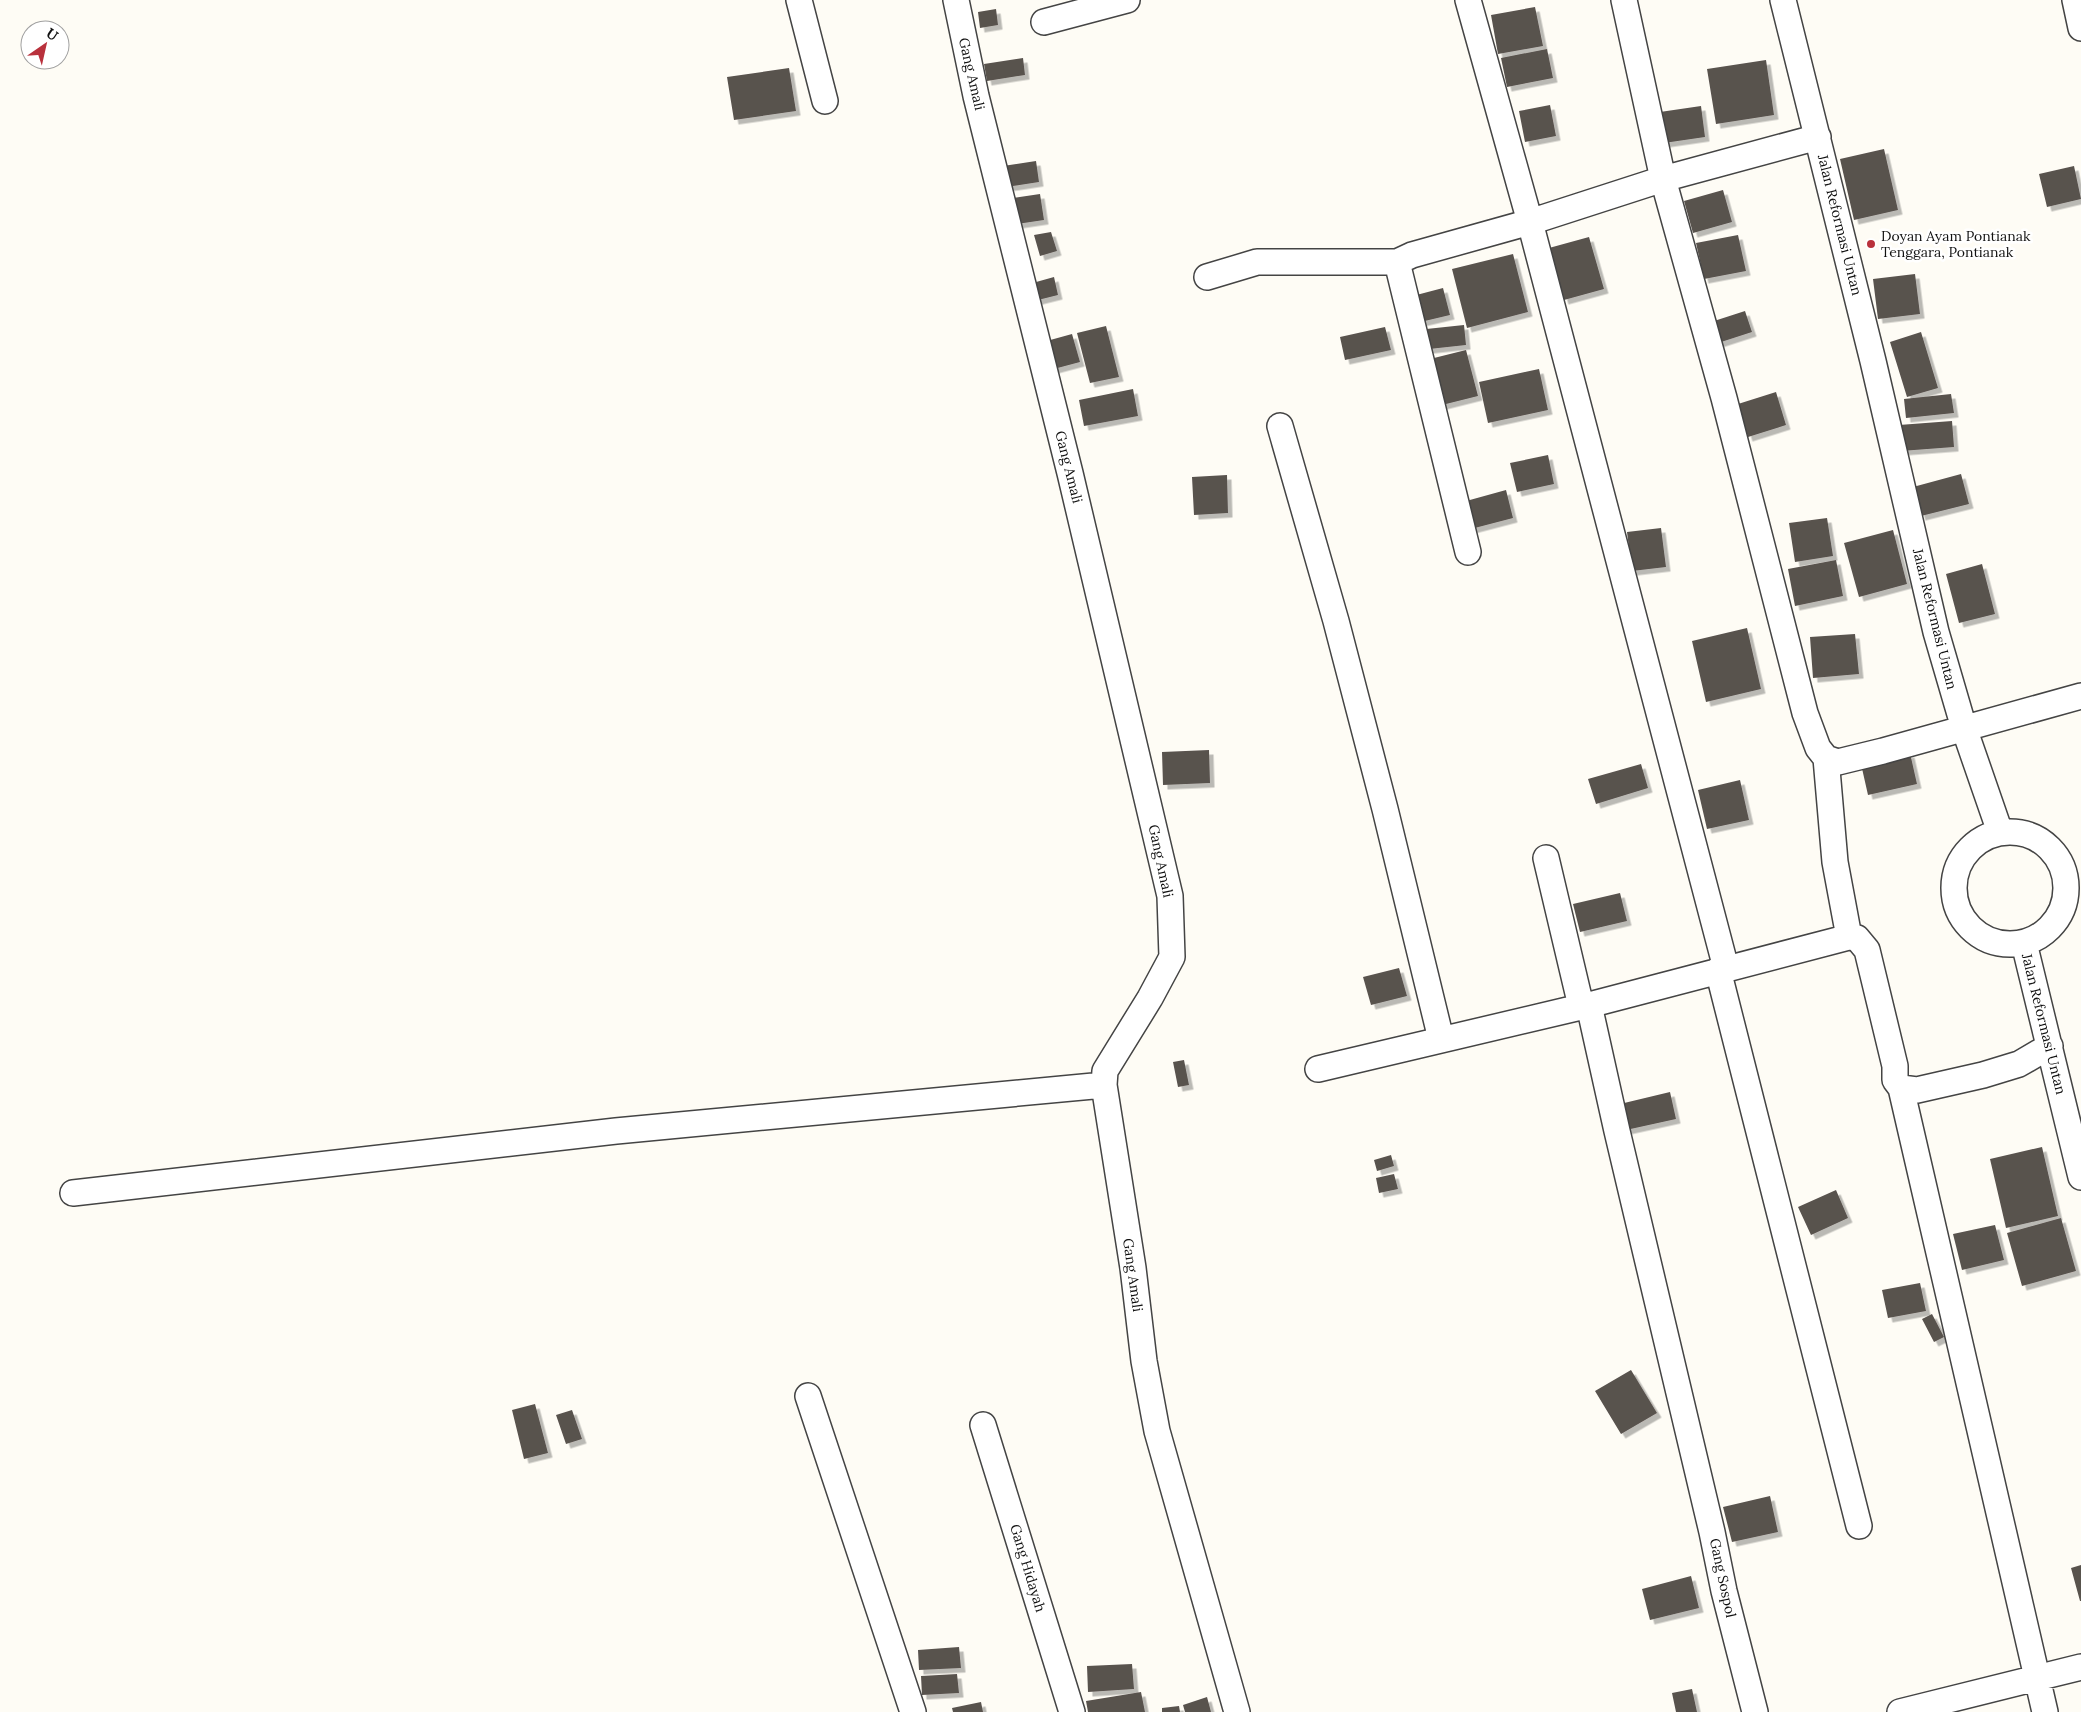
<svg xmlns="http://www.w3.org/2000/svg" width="2081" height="1712" font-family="Lora,serif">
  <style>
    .building { fill: #59524e; filter: url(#shadow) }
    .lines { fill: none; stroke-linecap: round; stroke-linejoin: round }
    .minor-casing { stroke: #444; stroke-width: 28 }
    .minor { stroke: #fff; stroke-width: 25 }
    .poi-dot { fill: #b9313c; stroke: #fff; stroke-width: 2 }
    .labels { text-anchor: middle; stroke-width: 5; stroke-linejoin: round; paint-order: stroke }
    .street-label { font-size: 14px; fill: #111; stroke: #fff }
    .poi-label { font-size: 14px; fill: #111; stroke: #fff; text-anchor: start }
  </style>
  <defs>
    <filter id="shadow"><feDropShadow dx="4.5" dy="4.5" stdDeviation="0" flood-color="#0004"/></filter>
  </defs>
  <rect width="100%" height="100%" fill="#fefcf5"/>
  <path class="building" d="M1535,7L1543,46L1498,54L1491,15Z
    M996,9L998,25L980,28L978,12Z
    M1547,49L1553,78L1507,87L1501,58Z
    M1023,58L1025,75L987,81L984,64Z
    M1766,60L1774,115L1716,124L1707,69Z
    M789,68L796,111L734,120L727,77Z
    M1550,105L1556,136L1525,142L1519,111Z
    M1701,106L1705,137L1664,143L1660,112Z
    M1884,149L1898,210L1854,220L1840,159Z
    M1036,161L1039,182L1006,187L1003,166Z
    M2074,166L2081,199L2047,207L2039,174Z
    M1723,190L1732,222L1693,233L1684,201Z
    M1040,194L1044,220L1017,224L1013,198Z
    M1051,232L1057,251L1040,256L1034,235Z
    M1738,235L1746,271L1704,279L1696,243Z
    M1589,237L1604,289L1564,300L1549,248Z
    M1513,254L1528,312L1467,328L1452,269Z
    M1915,274L1920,314L1878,319L1873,279Z
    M1054,277L1058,295L1034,301L1029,284Z
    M1443,288L1450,315L1412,324L1405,298Z
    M1745,311L1752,332L1718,343L1711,322Z
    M1464,325L1466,345L1420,350L1417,330Z
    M1106,326L1119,377L1090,383L1077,333Z
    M1385,327L1391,350L1345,360L1340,337Z
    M1921,332L1938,388L1907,397L1890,342Z
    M1072,334L1080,362L1050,370L1043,342Z
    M1466,350L1478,396L1434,407L1422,361Z
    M1539,369L1548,410L1488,423L1479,382Z
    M1133,389L1138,416L1084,426L1079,400Z
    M1776,392L1786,425L1748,437L1738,404Z
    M1951,394L1954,413L1906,418L1904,399Z
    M1952,421L1954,447L1901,451L1899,425Z
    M1548,455L1554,484L1517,492L1510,463Z
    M1961,474L1969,504L1921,516L1913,487Z
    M1227,475L1228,513L1194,515L1192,477Z
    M1506,490L1513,518L1467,530L1459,503Z
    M1827,518L1833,556L1795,562L1789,523Z
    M1661,528L1666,567L1632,571L1627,532Z
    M1893,530L1907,584L1859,597L1844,543Z
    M1836,560L1843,596L1795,606L1788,569Z
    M1982,564L1995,614L1959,623L1946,574Z
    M1747,628L1761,689L1706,702L1692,641Z
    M1855,634L1859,674L1813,678L1810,637Z
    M1209,750L1210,783L1163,785L1162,752Z
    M1910,753L1917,784L1868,795L1861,764Z
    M1641,764L1648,788L1596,804L1588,779Z
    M1740,780L1749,820L1707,829L1698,790Z
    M1620,893L1627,921L1580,932L1573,904Z
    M1399,968L1407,996L1371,1005L1363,977Z
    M1184,1060L1189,1085L1178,1087L1173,1062Z
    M1670,1092L1676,1119L1626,1130L1620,1104Z
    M2042,1147L2058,1216L2006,1228L1990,1159Z
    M1391,1155L1394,1166L1377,1171L1374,1160Z
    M1394,1174L1398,1189L1379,1193L1376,1178Z
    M1836,1190L1848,1218L1811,1235L1798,1207Z
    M2061,1218L2076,1271L2022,1286L2007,1233Z
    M1995,1225L2004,1260L1962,1270L1953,1234Z
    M1920,1283L1926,1311L1888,1318L1882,1290Z
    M1932,1314L1944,1337L1934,1342L1922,1319Z
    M1631,1370L1657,1413L1621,1434L1595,1391Z
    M535,1404L548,1453L524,1459L512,1410Z
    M572,1410L582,1439L566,1444L556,1415Z
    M1770,1496L1778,1532L1732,1542L1723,1507Z
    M2081,1565V1601H2080L2071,1568Z
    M1691,1576L1699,1608L1650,1620L1642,1589Z
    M959,1647L961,1668L919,1670L918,1650Z
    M1132,1664L1134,1689L1088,1692L1087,1666Z
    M957,1674L959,1693L922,1695L921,1676Z
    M1692,1689L1697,1712H1676L1672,1693Z
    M1141,1692L1145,1712H1088L1086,1701Z
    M1207,1697L1211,1712H1185L1183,1705Z
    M981,1702L983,1712H953L952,1708Z
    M1179,1706L1180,1712H1162V1708Z"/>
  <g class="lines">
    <g class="minor-casing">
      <path id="minor" d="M799,0L825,101
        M956,0L976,96L1070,473L1170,896L1172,957L1150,998L1105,1071L1104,1085L1133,1268L1144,1361L1157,1431L1237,1712
        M1468,0L1530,222L1726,968
        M1624,0L1663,179L1724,398L1805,713L1818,748L1826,758L1838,762L1883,751L2081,696
        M1783,0L1873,361L1936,632L1964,728L2000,832
        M2075,0L2081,28
        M1044,22L1127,0
        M1207,277L1257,262H1397
        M1280,426L1336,621L1385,809L1441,1039
        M1468,552L1397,262L1412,255L1530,222L1663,179L1818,137
        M1826,758L1835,862L1849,937
        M1954 888a56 56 0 1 1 112 0a56 56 0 1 1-112 0Z
        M1546,858L1581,1006
        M2024,943L2081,1177
        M1718,970L1859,1526
        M1589,1005L1617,1131L1712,1532L1724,1591L1755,1712
        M1318,1069L1589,1005L1849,937L1857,938L1867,950L1895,1066V1080L1901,1088L1917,1090L1983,1075L2019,1064L2050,1046
        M1901,1088L2045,1712
        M73,1193L616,1131L1104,1085
        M808,1396L913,1712
        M983,1425L1072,1712
        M1900,1712L2081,1667"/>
    </g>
    <use href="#minor" class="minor"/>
  </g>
  <circle class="poi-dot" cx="1871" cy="244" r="5"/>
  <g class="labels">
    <g class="street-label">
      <text transform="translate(972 74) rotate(77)" y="5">Gang Amali</text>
      <text transform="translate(1840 225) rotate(76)" y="5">Jalan Reformasi Untan</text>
      <text transform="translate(1069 467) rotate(76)" y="5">Gang Amali</text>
      <text transform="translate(1935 619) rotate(76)" y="5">Jalan Reformasi Untan</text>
      <text transform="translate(1161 861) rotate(78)" y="5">Gang Amali</text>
      <text transform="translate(2044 1024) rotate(76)" y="5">Jalan Reformasi Untan</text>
      <text transform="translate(1133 1275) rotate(82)" y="5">Gang Amali</text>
      <text transform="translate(1028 1568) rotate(73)" y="5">Gang Hidayah</text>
      <text transform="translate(1723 1578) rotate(78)" y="5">Gang Sospol</text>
    </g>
    <g class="poi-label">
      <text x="1881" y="241">Doyan Ayam Pontianak<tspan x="1881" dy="16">Tenggara, Pontianak</tspan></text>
    </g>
  </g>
  <g transform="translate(45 45) rotate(34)"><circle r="24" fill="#ffffff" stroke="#a0a0a0"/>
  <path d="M0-4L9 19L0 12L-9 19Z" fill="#b9313c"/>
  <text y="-8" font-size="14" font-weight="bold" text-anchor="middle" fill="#111111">U</text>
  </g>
</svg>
